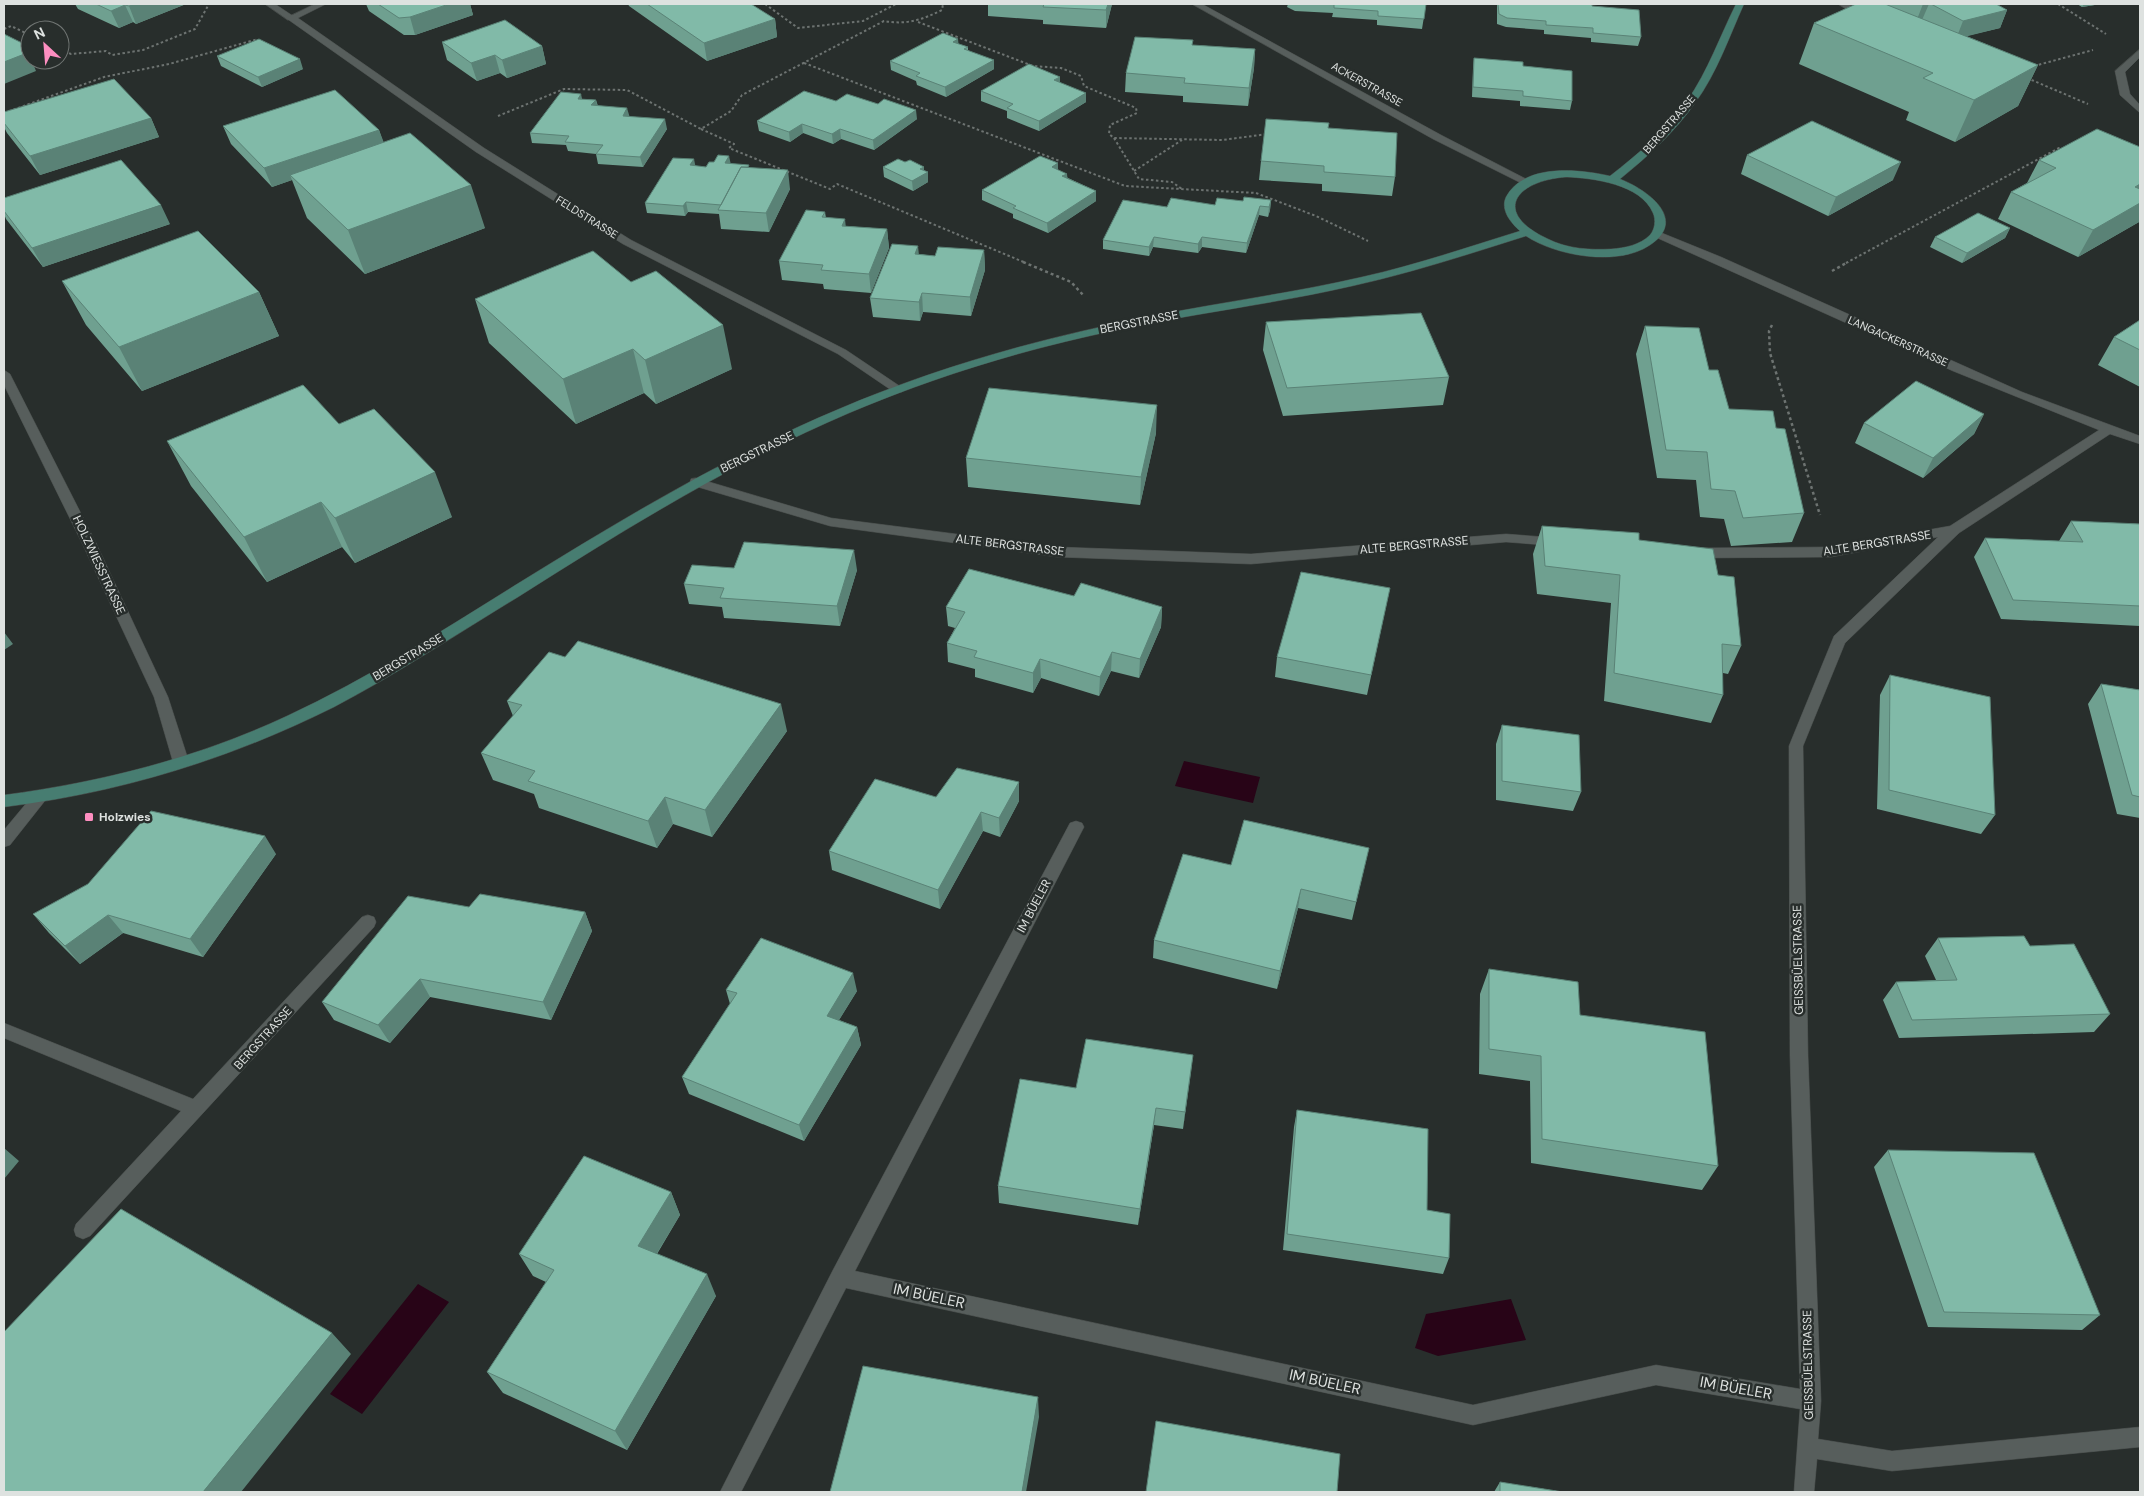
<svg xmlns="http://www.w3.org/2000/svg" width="2144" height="1496" font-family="'DM Sans',sans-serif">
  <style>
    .water { fill: #280417 }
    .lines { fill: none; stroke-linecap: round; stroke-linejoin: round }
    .lane-casing { stroke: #464b49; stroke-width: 1 }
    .street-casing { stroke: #464b49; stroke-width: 1 }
    .secondary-casing { stroke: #464b49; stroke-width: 1 }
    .path-far1 { stroke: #6d7371; stroke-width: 2; stroke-dasharray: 2.5 2.5; stroke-linecap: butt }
    .path { stroke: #6d7371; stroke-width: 2.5; stroke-dasharray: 3 3; stroke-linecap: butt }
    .lane { fill: #575e5c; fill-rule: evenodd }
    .street { fill: #575e5c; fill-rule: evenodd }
    .secondary { fill: #477d71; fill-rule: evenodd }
    .wall { fill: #6fa090 }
    .shaded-wall { fill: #5a8276 }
    .building { fill: #81baa8; stroke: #5a8276 }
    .poi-dot { fill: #fd8ec0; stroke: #282e2c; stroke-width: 2 }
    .labels { text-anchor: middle; stroke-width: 5; stroke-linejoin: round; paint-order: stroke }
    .far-street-label { font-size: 11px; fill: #dee2e0; stroke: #282e2c }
    .street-label { font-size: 12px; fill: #dee2e0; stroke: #282e2c }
    .poi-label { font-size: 12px; font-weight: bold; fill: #dee2e0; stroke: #282e2c; text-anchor: start }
    .near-street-label { font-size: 15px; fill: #dee2e0; stroke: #282e2c }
  </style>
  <rect width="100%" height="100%" fill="#282e2c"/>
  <path class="water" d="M1184,761L1260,777L1253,803L1175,786Z
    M418,1284L449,1302L362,1414L330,1394Z
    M1511,1299L1526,1340L1438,1356L1415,1348L1426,1314Z"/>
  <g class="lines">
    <g class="lane-casing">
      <path id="lane" d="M265,4H275L296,18L288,20Z
        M1838,4H1848L1871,17L1863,19Z"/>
    </g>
    <g class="street-casing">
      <path id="street" d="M315,4H326L298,18L484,148L631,240L846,350L904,389L902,392H894L838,354L623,244L476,152L286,18Z
        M1192,4H1202L1441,135L1532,182L1527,185L1523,184L1433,139Z
        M2140,49V57L2125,72L2130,94L2140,105V113L2120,95L2115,71Z
        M1657,231L1721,257L2022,392L2140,436V444L2110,434L1959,533L1845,643L1803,746L1808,1056L1821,1401L1818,1439L1892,1451L2140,1427V1447L1892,1471L1817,1459L1814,1492H1794L1800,1409L1656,1385L1473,1425L846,1288L741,1492H720L833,1270L1070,823L1076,821L1082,823L1084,827L855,1271L1473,1405L1656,1365L1800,1389L1790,1056L1789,746L1834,636L1938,537L1831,557L1695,558L1688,553L1695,548L1831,547L1950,526L2099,430L1953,371L1653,236L1652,234Z
        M4,370L10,374L96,543L168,697L189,762L186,766H176L173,762L154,697L82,543L4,385Z
        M696,478L831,518L1058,547L1251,554L1506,534L1558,538L1565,542L1558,546L1506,542L1251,564L1058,557L830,526L691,485L690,482L691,479Z
        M39,792L44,794L47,798L44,802L10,845L4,847V830L34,794Z
        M368,915L374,917L376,922L374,927L90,1236L83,1239L76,1236L74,1230L76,1224L181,1111L4,1038V1023L193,1099L362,917Z"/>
    </g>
    <g class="secondary-casing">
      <path id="secondary" d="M1736,4H1744C1729,37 1717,73 1695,103C1675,132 1647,157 1620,179C1646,189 1689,219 1650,245C1618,267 1556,256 1526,236C1469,254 1411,273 1352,286C1274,304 1195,313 1117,330C1025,349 936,376 849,413C732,463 625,529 518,597C457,634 397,674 334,707C230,759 119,793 4,807V795C102,782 197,758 287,716C369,678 445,629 522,581C624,518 727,456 839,409C940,366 1045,337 1153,316C1222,302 1293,293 1362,277C1416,265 1468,247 1520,231C1511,223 1500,210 1506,197C1524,163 1579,169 1610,176C1638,154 1667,130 1687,101C1708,71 1720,36 1736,4ZM1566,177C1593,178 1641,184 1653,213C1656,220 1655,229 1650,235C1640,245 1625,248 1611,249C1590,250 1568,249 1548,239C1492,213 1514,181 1566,177Z"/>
    </g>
    <path class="path-far1" d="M765,4L798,28L863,21L896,4
      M2058,4L2106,34
      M918,22L1033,66L1061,68L1081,76L1084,86L1136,108L1137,113L1110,125L1109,134L1114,138L1222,140L1268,134
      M4,29L11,26L30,35
      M60,49L71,54L106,51L112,55L143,50L195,29L209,4
      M804,63L1125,186L1256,193L1316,216L1368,241
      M2034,66L2093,50
      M2027,78L2088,104
      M4,113L104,77L169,64L258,39
      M498,116L564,89L627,90L701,129L731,111L742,95L884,21C906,25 922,20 942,10L943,4
      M701,129L734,144L729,148L830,189L837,184L1026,263
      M1114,138L1139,179L1172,182L1182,189
      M1134,171L1182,140
      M1846,263L2059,148H2065"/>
    <path class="path" d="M1023,262L1071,282L1084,296
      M1832,271L1848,262
      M1772,325L1769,331L1770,353L1820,515"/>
    <use href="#lane" class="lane"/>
    <use href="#street" class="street"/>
    <use href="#secondary" class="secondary"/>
  </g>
  <path class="wall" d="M75,4H186L136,24L133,22L119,28L78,9Z
    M366,4H470L473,15L415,35H404L369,11Z
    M628,4H751L775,19L777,37L707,61L629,6Z
    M988,4H1112L1106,28L1043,24V20L988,16Z
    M1288,4H1426L1422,29L1377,25V20L1332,17L1333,13L1295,11L1287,7Z
    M1497,4H1592V6L1641,37L1638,46L1591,42V38L1544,34V30L1506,27L1497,24Z
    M1856,4H1996L2007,10L2000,28L1966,36L2038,65L2018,106L1955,142L1906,120L1909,112L1799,64L1814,23Z
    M2077,4H2101L2082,7Z
    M442,42L542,46L546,64L507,78L500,73L477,81L447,60Z
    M959,44L968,47V50L994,69L946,97L917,85L916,81L891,70L890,61Z
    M1193,45L1255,49L1254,68L1248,106L1183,102V96L1125,92L1126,73Z
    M217,56L303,69L262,87L221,66Z
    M1474,58L1523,66L1572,101L1570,110L1520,106V101L1472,97L1473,68Z
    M1060,77V83L1086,102L1039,131L1007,118V111L981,101V91Z
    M582,99L596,100L598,106L667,129L643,167L598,164L596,154L568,151L566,145L532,143L530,133Z
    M836,101L917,119L874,150L841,139L833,144L803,133L790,142L759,131L757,121Z
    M4,112L151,118L159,137L40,175L7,133L4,127Z
    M223,126L379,130L383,142L485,228L365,274L307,218L292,180L272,187L231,144Z
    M1328,128L1395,177L1392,196L1322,191V184L1259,180L1261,161Z
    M2140,147L2139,222L2078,257L1998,219L2011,192L2027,183L2039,160Z
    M1747,155L1893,180L1828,216L1741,174Z
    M905,162L924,167V171L928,172V182L913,191L884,177L883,167Z
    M731,164L749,168L790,189L769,232L721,229L719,214L688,212L685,216L647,213L645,203L695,166L706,167Z
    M1058,170L1068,178L1096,191V201L1048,233L1013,218V214L982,200V190Z
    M4,198L170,224L43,267L6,219L4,214Z
    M1271,200L1270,210L1268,217L1259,215L1246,253L1202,247L1198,253L1153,247L1149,256L1103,249V240L1167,207L1215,205L1243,201Z
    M825,212L826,218L845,226L887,229L889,248L871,293L824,289L823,284L782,280L779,261Z
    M2010,228L2005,238L1962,263L1930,247L1935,237Z
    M984,250L985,270L971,316L923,312L920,321L873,317L870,298L919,254L935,256Z
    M62,281L259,292L279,336L142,391L86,325Z
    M475,299L732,369L656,404L644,393L576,424L489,343Z
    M2140,320V387L2098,365L2114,337Z
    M1266,322L1449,377L1443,405L1283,416L1263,350Z
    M1645,326L1729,409L1776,428L1804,513L1792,542L1731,546L1724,519L1700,517L1696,480L1657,478L1636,354Z
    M1984,414L1974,434L1923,478L1855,443L1864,423Z
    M339,424L452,517L355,563L342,547L267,582L191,486L167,441Z
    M1156,433L1140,505L968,487L966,458Z
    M2071,521L2140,524V626L2001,619L1974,557L1985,538L2059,541Z
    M1542,526L1639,540L1718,575L1741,646L1728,674L1723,673V695L1711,723L1604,701L1611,603L1537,594L1533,554Z
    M734,568L857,570L840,626L724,618L722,607L689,604L684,584Z
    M1390,588L1367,695L1275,677L1277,657Z
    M1074,596L1162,607L1161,627L1139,678L1111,671L1099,696L1041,678L1033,693L975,677V669L948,662L947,643L955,628L948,626L946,607Z
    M1890,675L1995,815L1981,834L1877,809L1880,695Z
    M2101,684L2140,690V818L2117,814L2088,704Z
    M507,701L787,731L712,837L673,824L657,848L539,808L534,794L493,780L481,753L513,716Z
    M1502,725L1581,792L1573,811L1496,800V744Z
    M1019,782V801L1000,837L983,831L940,909L832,870L829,851L936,797Z
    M1369,848L1352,920L1298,908L1277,989L1153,958L1154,940L1231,865Z
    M276,854L203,957L123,933L80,964L49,933L33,914Z
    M469,907L585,912L592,931L551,1020L430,997L390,1043L334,1020L322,1002Z
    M1938,938L2030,946L2110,1014L2094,1032L1899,1038L1883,1000L1896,982L1936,980L1925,956Z
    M1489,969L1580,1015L1718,1166L1702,1190L1531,1163L1530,1081L1479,1074L1480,994Z
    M726,990L857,991L839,1020L857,1027L861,1045L804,1141L689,1094L682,1077L730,1004Z
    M1193,1055L1183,1129L1154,1125L1138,1225L999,1203L998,1186L1076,1088Z
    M1297,1110L1427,1210L1449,1258L1443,1274L1283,1250L1294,1127Z
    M1888,1150L2100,1315L2082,1330L1928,1327L1874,1167Z
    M671,1192L680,1215L657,1254L716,1296L627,1450L503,1393L487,1372L546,1282L533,1276L519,1254Z
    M1500,1482L1563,1492H1494Z"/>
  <path class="shaded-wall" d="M134,4H186L136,24L129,6Z
    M449,4H470L473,15L415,35L410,17Z
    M1108,4H1112L1106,28V10Z
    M1923,4H1929L1922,20L1916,22Z
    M2084,4H2101L2082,7Z
    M125,5L133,22L119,28L111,11Z
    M2007,10L2000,28L1956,39L1963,21Z
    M775,19L777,37L707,61L704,43Z
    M958,39L959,48L953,42Z
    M28,46L30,51V60H34L37,64L34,66L36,71L4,84V62L21,49Z
    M542,46L546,64L507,78L502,60Z
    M1255,49L1254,68L1248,106L1249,88Z
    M495,55L500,73L477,81L471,63Z
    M300,59L303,69L262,87L258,77Z
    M994,60V69L946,97L945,87Z
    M2038,65L2018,106L1955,142L1974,100Z
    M1060,77V86L1054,80Z
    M1086,93V102L1039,131V121Z
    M581,94L583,103L578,99Z
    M596,100L598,109L591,105Z
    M627,108L630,118L623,116Z
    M916,110L917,119L874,150L873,140Z
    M151,118L159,137L40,175L30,156Z
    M665,119L667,129L643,167L640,157Z
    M802,124L803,133L790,142L789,132Z
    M840,129L841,139L833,144L832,134Z
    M379,130L386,148L290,175L292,180L272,187L264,168Z
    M729,156L731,165L725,163Z
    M694,159L696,169L690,165Z
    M1901,162L1893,180L1828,216L1836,197Z
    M1058,163V173L1052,167Z
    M924,167V174L928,172V182L913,191L912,181L920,169Z
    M788,170L790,189L769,232L766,213Z
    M1067,174L1068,183L1062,176Z
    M2140,184V202L2135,187Z
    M471,185L485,228L365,274L348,230Z
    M1096,191V201L1048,233L1047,223Z
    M1271,200L1270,210L1268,217L1269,207Z
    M686,202L688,212L685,216L683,206Z
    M2140,203V221L2139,222L2078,257L2093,230Z
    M161,205L170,224L43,267L32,248Z
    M1260,206L1259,215L1246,253L1247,243Z
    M845,219L847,238L842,226Z
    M2010,228L2005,238L1962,263L1967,253Z
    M887,229L889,248L871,293L869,274Z
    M1154,237L1153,247L1149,256V247Z
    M1202,237V247L1198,253V244Z
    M918,246L920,265L915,254Z
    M984,250L985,270L971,316L970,297Z
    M259,292L279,336L142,391L119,347Z
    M922,293L923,312L920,321L919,302Z
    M723,325L732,369L656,404L645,360Z
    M633,349L644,393L576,424L563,379Z
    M1157,405L1156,433L1140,505L1141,477Z
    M1984,414L1974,434L1923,478L1933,458Z
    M435,472L452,517L355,563L335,518Z
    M321,502L342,547L267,582L244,537Z
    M854,550L857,570L840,626L837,606Z
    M1162,607L1161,627L1139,678L1140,659Z
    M4,632L13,644L4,650Z
    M1112,652L1111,671L1099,696L1100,677Z
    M1040,659L1041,678L1033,693V673Z
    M781,704L787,731L712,837L705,810Z
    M1019,782V801L1000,837L999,818Z
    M665,797L673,824L657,848L648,821Z
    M981,812L983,831L940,909L938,890Z
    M265,836L276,854L203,957L190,939Z
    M1301,889L1298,908L1277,989L1280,971Z
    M585,912L592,931L551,1020L543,1002Z
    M108,915L123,933L80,964L65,946Z
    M853,973L857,991L831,1033L827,1016Z
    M420,979L430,997L390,1043L378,1025Z
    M857,1027L861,1045L804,1141L799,1125Z
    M1193,1055L1191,1072L1183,1129L1185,1112Z
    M1156,1108L1154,1125L1138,1225L1140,1209Z
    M4,1148L19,1161L4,1179Z
    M671,1192L680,1215L648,1268L638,1246Z
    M707,1274L716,1296L627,1450L615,1431Z
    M332,1333L351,1354L241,1492H203Z
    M1038,1397L1039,1417L1026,1492H1022Z"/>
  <path class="building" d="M96,4H134L129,6L125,5L111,11Z
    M378,4H449L410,17L399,18Z
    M647,4H751L775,19L704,43Z
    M1044,4H1108L1106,10L1043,7Z
    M1331,4H1426L1424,19L1378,16V11L1334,8V4Z
    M1498,4H1592V6L1639,10L1641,37L1593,33V28L1546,25V21L1507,18L1499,14Z
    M1856,4H1885L2038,65L1974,100L1923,78L1933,73L1814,23Z
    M1931,4H1996L2007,10L1963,21Z
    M505,20L542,46L502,60L495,55L471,63L442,42Z
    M943,33L958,39L953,42L968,47L964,49L994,60L945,87L916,76L920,73L890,61Z
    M4,34L28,46L21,49L27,53L4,62Z
    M1135,37L1193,40L1192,45L1255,49L1249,88L1184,83L1185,78L1126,73Z
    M259,39L300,59L258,77L217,56Z
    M1474,58L1523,62V66L1572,71V101L1523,96V91L1473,87Z
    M1029,64L1060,77L1054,80L1086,93L1039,121L1007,108L1013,104L981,91Z
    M114,79L151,118L30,156L4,123V112Z
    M335,90L379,130L264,168L223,126Z
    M804,91L836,101L847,94L878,104L884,99L916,110L873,140L840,129L832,134L802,124L789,132L757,121Z
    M561,92L581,94L578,99L596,100L591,105L627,108L623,116L665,119L640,157L596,154L603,145L565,142L569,136L530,133Z
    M1266,119L1329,123L1328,128L1397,133L1395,177L1324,172V166L1261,161Z
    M1812,121L1901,162L1836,197L1747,155Z
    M2097,129L2140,147V184L2135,187L2140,189V203L2093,230L2011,192L2056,168L2039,160Z
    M410,133L471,185L348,230L290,175Z
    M718,155L729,156L725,163L749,165L748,167H741L721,205L686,202L683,206L645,203L673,158L694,159L690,165L706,167L709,162H714Z
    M1040,156L1058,163L1052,167L1067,174L1062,176L1096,191L1047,223L1013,208L1016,206L982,190Z
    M898,159L905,162L910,160L924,167L920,169L928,172L912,181L883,167Z
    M121,160L161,205L32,248L4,211V198Z
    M741,167L788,170L766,213L718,210Z
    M1244,197L1271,200L1269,207L1260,206L1247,243L1202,237L1198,244L1154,237L1149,247L1103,240L1123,200L1167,207L1171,198L1215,205L1217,198L1243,201Z
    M806,210L825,212L822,217L845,219L842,226L887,229L869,274L821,270L823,265L779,261Z
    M1978,213L2010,228L1967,253L1935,237Z
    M198,231L259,292L119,347L62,281Z
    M892,244L918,246L915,254L935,256L938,247L984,250L970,297L922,293L919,302L870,298Z
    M593,251L631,282L656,271L723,325L645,360L633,349L563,379L475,299Z
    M1421,313L1449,377L1287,388L1266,322Z
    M2140,320V350L2114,337Z
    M1645,326L1699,328L1709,370H1718L1729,409L1773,411L1776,428L1785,429L1804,513L1743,518L1735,491L1711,489L1707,452L1666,450Z
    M1916,381L1984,414L1933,458L1864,423Z
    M303,385L339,424L374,409L435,472L335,518L321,502L244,537L167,441Z
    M989,388L1157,405L1141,477L966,458Z
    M2071,521L2140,524V606L2013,600L1985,538L2083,542Z
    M1542,526L1639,533V540L1713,549L1718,575L1734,577L1741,646L1722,644L1723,695L1614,673L1620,575L1545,566Z
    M744,542L854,550L837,606L720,598L724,588L684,584L692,565L734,568Z
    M969,569L1074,596L1081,583L1162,607L1140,659L1112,652L1100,677L1040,659L1033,673L974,657L977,651L947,643L965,612L946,607Z
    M1301,572L1390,588L1371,675L1277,657Z
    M578,641L781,704L705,810L665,797L648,821L528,781L535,771L481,753L522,705L507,701L549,652L565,657Z
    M1890,675L1990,697L1995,815L1889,790Z
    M2101,684L2140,690V797L2132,795Z
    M1502,725L1579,735L1581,792L1502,781Z
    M957,768L1019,782L999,818L981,812L938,890L829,851L875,779L936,797Z
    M151,811L265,836L190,939L108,915L65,946L33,914L88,884Z
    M1244,820L1369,848L1356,902L1301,889L1280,971L1154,940L1183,854L1231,865Z
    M480,894L585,912L543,1002L420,979L378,1025L322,1002L408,896L469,907Z
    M2024,936L2030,946L2074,944L2110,1014L1912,1020L1896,982L1957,980L1938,938Z
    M761,938L853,973L827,1016L857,1027L799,1125L682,1077L737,993L726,990Z
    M1489,969L1578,982L1580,1015L1705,1032L1718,1166L1542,1139L1541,1056L1489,1049Z
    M1086,1039L1193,1055L1185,1112L1156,1108L1140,1209L998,1186L1020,1079L1076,1088Z
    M1297,1110L1428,1129L1427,1210L1450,1214L1449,1258L1287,1234Z
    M1888,1150L2034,1153L2100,1315L1944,1312Z
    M584,1156L671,1192L638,1246L707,1274L615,1431L487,1372L554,1270L519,1254Z
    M121,1209L332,1333L203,1492H4V1332Z
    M863,1366L1038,1397L1022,1492H830Z
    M1156,1421L1340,1454L1337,1492H1146Z
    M1500,1482L1563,1492H1500Z"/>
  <rect class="poi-dot" x="84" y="812" width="10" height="10" rx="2.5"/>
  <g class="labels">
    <g class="far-street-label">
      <text transform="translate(1367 84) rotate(29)" y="4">ACKERSTRASSE</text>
      <text transform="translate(1669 124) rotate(-49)" y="4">BERGSTRASSE</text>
      <text transform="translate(587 217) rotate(32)" y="4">FELDSTRASSE</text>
      <text transform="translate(1898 341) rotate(24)" y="4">LANGACKERSTRASSE</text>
    </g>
    <g class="street-label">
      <text transform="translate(1139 322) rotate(-11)" y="4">BERGSTRASSE</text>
      <text transform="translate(757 452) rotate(-26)" y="4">BERGSTRASSE</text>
      <text transform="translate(1877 543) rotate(-9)" y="4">ALTE BERGSTRASSE</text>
      <text transform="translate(1010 545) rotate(7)" y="4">ALTE BERGSTRASSE</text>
      <text transform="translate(1414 545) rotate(-5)" y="4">ALTE BERGSTRASSE</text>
      <text transform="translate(99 565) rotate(65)" y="4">HOLZWIESSTRASSE</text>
      <text transform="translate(408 657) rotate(-31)" y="4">BERGSTRASSE</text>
      <text transform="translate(1034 906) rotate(-62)" y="4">IM BÜELER</text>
      <text transform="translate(1798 960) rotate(-91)" y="4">GEISSBÜELSTRASSE</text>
      <text transform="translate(263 1038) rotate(-48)" y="4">BERGSTRASSE</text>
      <text transform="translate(1808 1365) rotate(-91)" y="4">GEISSBÜELSTRASSE</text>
    </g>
    <g class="poi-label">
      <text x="99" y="821">Holzwies</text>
    </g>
    <g class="near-street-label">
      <text transform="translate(929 1296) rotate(12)" y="5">IM BÜELER</text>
      <text transform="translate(1325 1382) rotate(12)" y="5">IM BÜELER</text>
      <text transform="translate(1736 1388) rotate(10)" y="5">IM BÜELER</text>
    </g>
  </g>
  <rect width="2144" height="1496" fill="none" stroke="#dee2e0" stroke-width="10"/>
  <g transform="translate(45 45) rotate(334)"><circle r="24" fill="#282e2c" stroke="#717674"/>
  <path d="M0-4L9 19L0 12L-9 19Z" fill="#fd8ec0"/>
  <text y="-8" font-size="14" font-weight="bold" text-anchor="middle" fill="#dee2e0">N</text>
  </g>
</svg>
